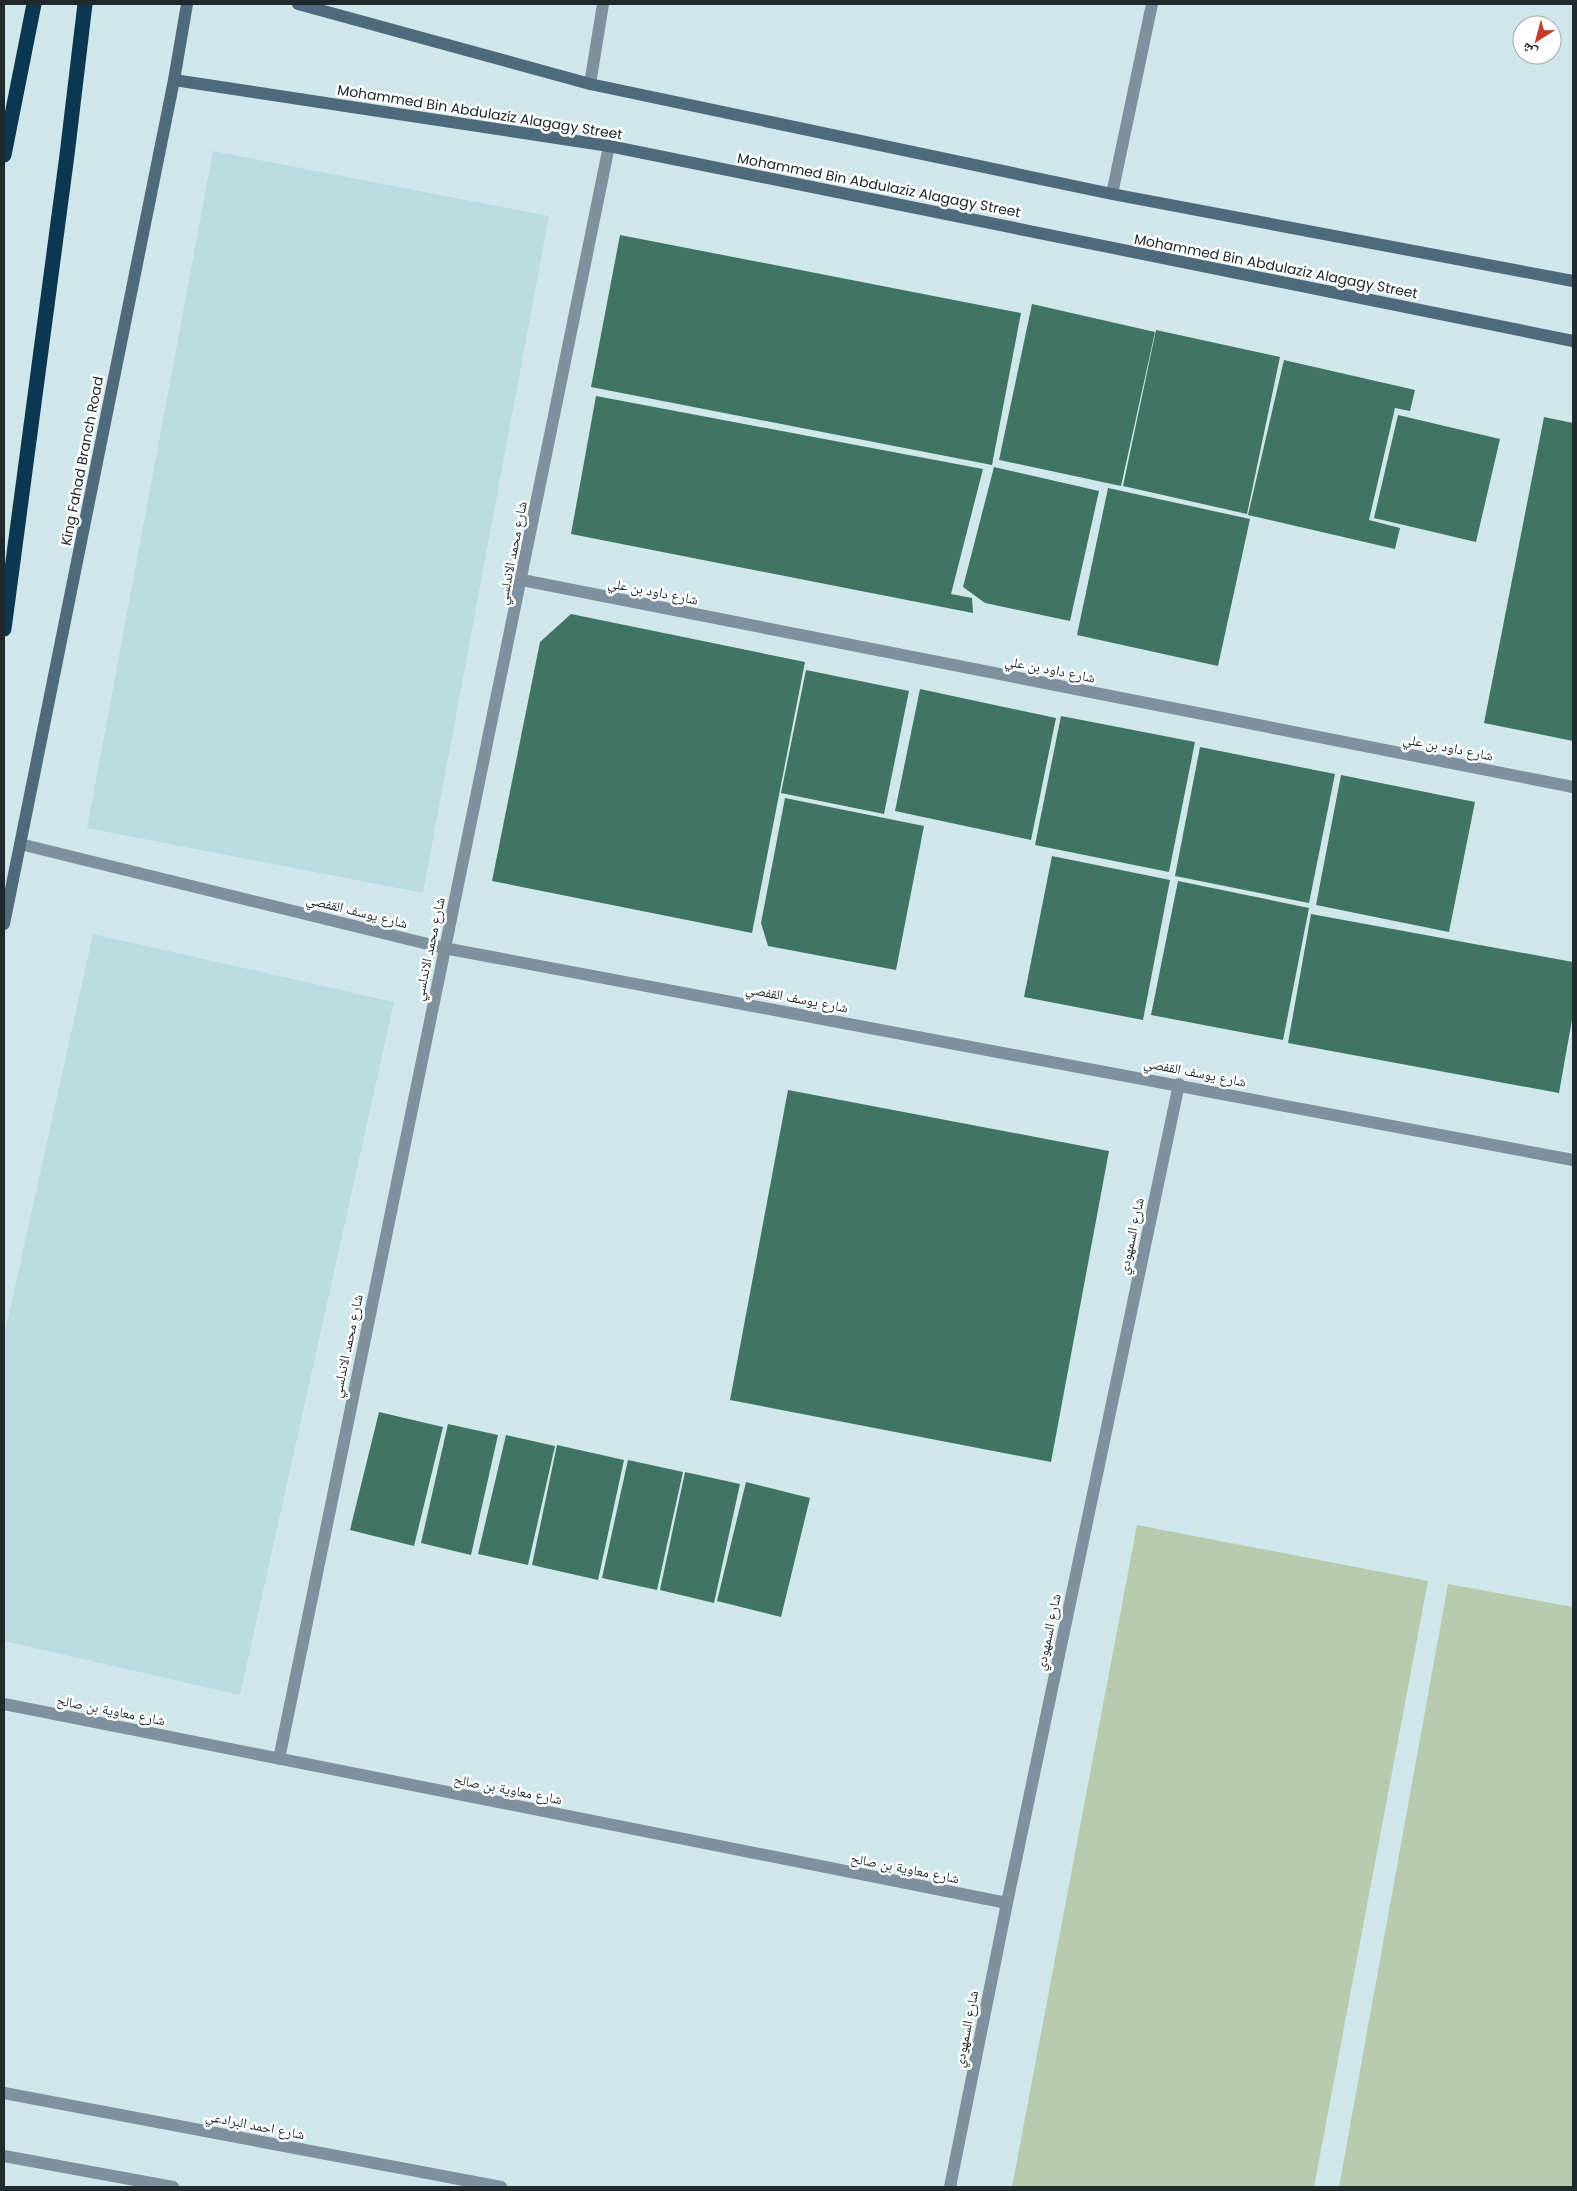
<svg xmlns="http://www.w3.org/2000/svg" width="1577" height="2191" font-family="Poppins,'Noto Naskh Arabic',sans-serif">
  <style>
    .built { fill: #badce0 }
    .green { fill: #b7caad }
    .building { fill: #407463 }
    .lines { fill: none; stroke-linecap: round; stroke-linejoin: round }
    .lane { stroke: #7f919e; stroke-width: 12 }
    .street { stroke: #7f919e; stroke-width: 12 }
    .secondary { stroke: #4f6a7d; stroke-width: 12 }
    .highway { stroke: #0c3750; stroke-width: 15 }
    .labels { text-anchor: middle; stroke-width: 5; stroke-linejoin: round; paint-order: stroke }
    .street-label { font-size: 14px; fill: #20292b; stroke: #fff }
  </style>
  <rect width="100%" height="100%" fill="#cfe7ea"/>
  <path class="built" d="M213,151L549,216L423,893L87,828Z
    M93,934L394,1002L240,1695L4,1641V1337Z"/>
  <path class="green" d="M1137,1525L1428,1581L1314,2187H1012Z
    M1448,1584L1573,1607V2187H1339Z"/>
  <path class="building" d="M620,235L1021,313L992,465L591,387Z
    M1032,304L1155,332L1121,486L999,460Z
    M1156,330L1280,357L1247,514L1123,486Z
    M1284,360L1415,390L1410,411L1395,408L1369,520L1400,528L1395,549L1248,515Z
    M596,396L983,469L951,594L972,598L973,613L571,534Z
    M1398,415L1500,439L1476,542L1374,518Z
    M1544,417L1573,423V741L1484,723Z
    M994,467L1099,491L1070,621L985,603L963,587Z
    M1108,488L1250,519L1218,666L1077,635Z
    M571,614L805,662L752,933L492,881L540,642Z
    M806,670L909,691L884,814L781,793Z
    M920,689L1056,718L1031,840L895,811Z
    M1061,716L1195,742L1169,872L1035,845Z
    M1200,747L1335,774L1309,903L1175,876Z
    M1341,775L1475,802L1449,932L1316,905Z
    M785,798L924,826L896,970L768,946L761,923Z
    M1052,856L1170,880L1143,1020L1024,997Z
    M1178,881L1309,908L1283,1040L1151,1015Z
    M1311,914L1573,962V1014L1559,1093L1288,1043Z
    M788,1090L1109,1151L1051,1462L730,1400Z
    M379,1412L443,1427L414,1546L350,1530Z
    M448,1424L498,1435L471,1555L421,1543Z
    M506,1435L555,1446L528,1565L478,1554Z
    M557,1445L624,1460L598,1580L532,1565Z
    M628,1460L683,1472L657,1590L602,1578Z
    M685,1472L740,1484L714,1603L660,1590Z
    M746,1482L810,1498L781,1617L717,1601Z"/>
  <g class="lines">
    <path class="lane" d="M590,84L603,4
      M1112,194L1152,4"/>
    <path class="street" d="M522,580L1573,787
      M20,844L444,948L1573,1160
      M4,1704L1007,1903
      M279,1759C385,1220 501,684 609,146
      M4,2093L501,2187
      M4,2156L173,2187
      M950,2187L1007,1903L1179,1084"/>
    <path class="secondary" d="M298,4L590,84L1112,194L1573,281
      M174,80L609,146L1573,341
      M4,924L174,80L187,4"/>
    <path class="highway" d="M4,155L34,4
      M4,629L67,155L85,4"/>
  </g>
  <g class="labels">
    <g class="street-label">
      <text transform="translate(480 112) rotate(9)" y="5">Mohammed Bin Abdulaziz Alagagy Street</text>
      <text transform="translate(879 185) rotate(11)" y="5">Mohammed Bin Abdulaziz Alagagy Street</text>
      <text transform="translate(1276 266) rotate(11)" y="5">Mohammed Bin Abdulaziz Alagagy Street</text>
      <text transform="translate(82 461) rotate(-79)" y="5">King Fahad Branch Road</text>
      <text transform="translate(512 553) rotate(-79)" y="5">شارع محمد الاندلسي</text>
      <text transform="translate(653 591) rotate(11)" y="5">شارع داود بن علي</text>
      <text transform="translate(1050 669) rotate(11)" y="5">شارع داود بن علي</text>
      <text transform="translate(1448 747) rotate(11)" y="5">شارع داود بن علي</text>
      <text transform="translate(357 911) rotate(14)" y="5">شارع يوسف القفصي</text>
      <text transform="translate(429 949) rotate(-78)" y="5">شارع محمد الاندلسي</text>
      <text transform="translate(797 998) rotate(11)" y="5">شارع يوسف القفصي</text>
      <text transform="translate(1195 1072) rotate(11)" y="5">شارع يوسف القفصي</text>
      <text transform="translate(1131 1236) rotate(-78)" y="5">شارع السمهودي</text>
      <text transform="translate(347 1346) rotate(-78)" y="5">شارع محمد الاندلسي</text>
      <text transform="translate(1048 1632) rotate(-78)" y="5">شارع السمهودي</text>
      <text transform="translate(111 1710) rotate(11)" y="5">شارع معاوية بن صالح</text>
      <text transform="translate(508 1789) rotate(11)" y="5">شارع معاوية بن صالح</text>
      <text transform="translate(905 1868) rotate(11)" y="5">شارع معاوية بن صالح</text>
      <text transform="translate(966 2029) rotate(-79)" y="5">شارع السمهودي</text>
      <text transform="translate(255 2125) rotate(11)" y="5">شارع احمد البرادعي</text>
    </g>
  </g>
  <rect width="1577" height="2191" fill="none" stroke="#20292b" stroke-width="10"/>
  <g transform="translate(1537 40) rotate(216)"><circle r="24" fill="#ffffff" stroke="#a6a9aa"/>
  <path d="M0-4L9 19L0 12L-9 19Z" fill="#c83c2b"/>
  <text y="-8" font-size="14" font-weight="bold" text-anchor="middle" fill="#20292b">ش</text>
  </g>
</svg>
